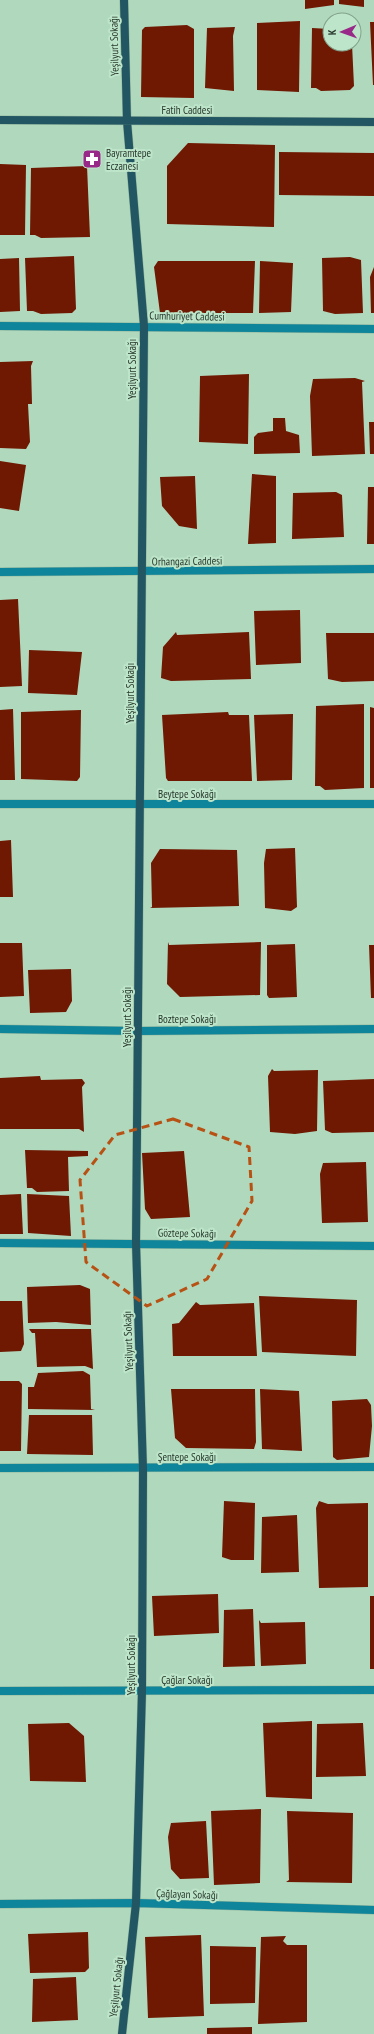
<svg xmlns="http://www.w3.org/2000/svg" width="374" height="2034" font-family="'PT Sans Narrow',sans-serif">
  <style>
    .building { fill: #6f1802 }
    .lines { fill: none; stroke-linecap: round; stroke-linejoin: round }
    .street-casing { stroke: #92b59d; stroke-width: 9 }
    .secondary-casing { stroke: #92b59d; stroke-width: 9 }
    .street { stroke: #0e859a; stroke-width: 8 }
    .secondary { stroke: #215662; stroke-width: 8 }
    .marked { fill: none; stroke: #b85114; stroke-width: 3; stroke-dasharray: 8 5; stroke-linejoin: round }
    .labels { text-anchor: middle; stroke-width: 4; stroke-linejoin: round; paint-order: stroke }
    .street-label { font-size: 11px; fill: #29392e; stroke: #bde5c9 }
    .poi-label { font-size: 11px; fill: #29392e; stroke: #bde5c9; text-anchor: start }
  </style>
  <rect width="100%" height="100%" fill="#b0d8bc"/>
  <path class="building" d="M305,0H334V5L305,9Z
    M339,0H364V7L339,4Z
    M300,21L299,92L257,90V23Z
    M370,22H374V85H373Z
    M187,25L194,29V98L141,97L142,30L145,27Z
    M235,27L233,36L234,91L205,88L207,28Z
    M312,28L330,29V44H352L354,86L350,90L321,91L316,88H311Z
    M188,143L275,145L274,227L167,224V166Z
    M279,152L374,153V196L279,195Z
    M0,164L26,165L25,235H0Z
    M87,166L90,237L41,238L35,235H30L31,168Z
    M74,256L76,309L72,313L41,314L33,311H27L25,258Z
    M350,257L361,260L363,313L335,314L323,311L322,258Z
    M19,258L20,311L0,312V259Z
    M158,261H255L253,313H160L154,267Z
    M260,261L293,263L291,312L259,313Z
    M374,267V313H371L370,277Z
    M33,361L31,366L32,404H28L30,442L26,449L0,448V362Z
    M249,374L248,444L199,442L200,376Z
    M355,378L365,381L362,382L365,454L312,456L310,396L313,379Z
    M273,418H285L286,431L299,435L300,453L254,454V437L258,433L273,431Z
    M369,422H374V454H370Z
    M0,461L26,465L19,511L0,508Z
    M252,474L276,476V543L248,544Z
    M195,476L197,529L179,526L162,506L160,477Z
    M368,487H374V544H367Z
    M336,492L342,495L344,537L292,539L293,493Z
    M18,599L22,686L0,687V600Z
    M300,610L301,663L256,665L254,611Z
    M176,632L177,635L249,632L251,679L171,681L161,678L163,647Z
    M326,633H374V681L342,682L328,679Z
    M29,650L82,652L77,695L28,693Z
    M364,704V788L325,790L320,786H315L316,706Z
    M370,707L374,708V788H370Z
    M13,709L15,780H0V710Z
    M81,710L80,777L77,781L21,779V712Z
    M228,712L229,715H249L252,781H168L166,778L162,715Z
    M293,714L292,780L257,781L254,715Z
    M11,840L13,897H0V841Z
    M295,848L297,907L291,911L265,908L264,863L266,849Z
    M160,849L237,850L239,906L150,908L152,907L151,863Z
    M168,942L169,945L261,942L260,995L180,997L167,984Z
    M0,943H22L24,996L0,997Z
    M295,944L297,997L269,998L267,995V945Z
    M369,945H374V998H371Z
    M71,969L72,1001L66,1012L30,1013L28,970Z
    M272,1069L274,1071L318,1070L317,1131L295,1134L270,1132L268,1076Z
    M40,1076L41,1080L82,1079L85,1083L82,1087L84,1132L79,1129H0V1078Z
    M374,1079V1132L332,1133L325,1130L323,1081Z
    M25,1150L88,1151V1156L68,1157L69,1191L37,1192L32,1188H27Z
    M184,1151L190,1217L151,1219L145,1209L142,1153Z
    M366,1162L368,1222L322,1223L320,1174L323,1163Z
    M21,1194L23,1234H0V1195Z
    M27,1194L69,1196L71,1236L28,1233Z
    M80,1285L90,1289L91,1325L56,1322L28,1323L27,1287Z
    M259,1296L357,1300L356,1356L262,1352Z
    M0,1301H22L24,1344L21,1351L0,1352Z
    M196,1302L200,1305L254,1303L257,1356H173L172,1324L179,1323Z
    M29,1329H91L93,1369L85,1366L37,1367L35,1333H32Z
    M83,1371L90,1375L91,1409L95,1410L28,1409V1387H34L38,1373Z
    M0,1381H19L22,1384L21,1451H0Z
    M171,1389H255L256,1442L254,1449L186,1448L175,1438Z
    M260,1389L299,1391L302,1451L262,1449Z
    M367,1399L371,1405L372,1426L369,1457L337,1460L333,1457L332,1401Z
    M29,1415H92L93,1455L27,1454Z
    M224,1501L255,1503L254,1560H231L222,1557Z
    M319,1501L328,1504L368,1503V1587L319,1588L316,1508Z
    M297,1515L299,1572L261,1573L262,1517Z
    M218,1594L219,1633L154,1636L152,1596Z
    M370,1596H374V1669H370Z
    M253,1609L255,1666L223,1667L224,1610Z
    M259,1620L261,1623L305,1622L306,1664L261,1666Z
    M312,1721V1799L266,1797L263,1723Z
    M69,1723L84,1736L86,1782L30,1781L28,1724Z
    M363,1723L366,1776L316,1777L317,1724Z
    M261,1809L260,1883L214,1885L211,1811Z
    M287,1811L353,1813L352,1883L286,1882L289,1880Z
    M206,1821L209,1878L180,1879L171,1869L168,1837L171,1823Z
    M88,1932L89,1968L85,1972L30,1973L28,1934Z
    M201,1935L204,2016L148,2018L145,1937Z
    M286,1936L283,1941L287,1945H307V2022L258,2024L261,1937Z
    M210,1946L256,1947L255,2003L210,2004Z
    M76,1977L78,2020L32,2022L33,1979Z
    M252,2027V2034H207V2028Z"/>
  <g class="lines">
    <g class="street-casing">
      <path id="street" d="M0,326L374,329
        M0,572L374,569
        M0,804H374
        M0,1029L138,1031L374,1029
        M0,1243L374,1246
        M0,1468L374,1467
        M0,1691L374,1690
        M0,1904L136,1903L374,1910"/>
    </g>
    <g class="secondary-casing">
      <path id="secondary" d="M0,120L374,122
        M122,2034L136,1903L142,1691L143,1469L136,1243L144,326L127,121L124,0"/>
    </g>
    <use href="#street" class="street"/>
    <use href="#secondary" class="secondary"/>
  </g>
  <path class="marked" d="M173,1119L249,1147L252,1201L207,1279L147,1306L86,1262L80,1180L115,1135Z"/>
  <defs>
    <g id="pharmacy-square" transform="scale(1)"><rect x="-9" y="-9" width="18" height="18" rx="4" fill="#982989" stroke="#bde5c9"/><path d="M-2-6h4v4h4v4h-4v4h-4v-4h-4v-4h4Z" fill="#fff"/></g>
  </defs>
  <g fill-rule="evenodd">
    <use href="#pharmacy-square" x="92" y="159"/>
  </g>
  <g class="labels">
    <g class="street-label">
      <text transform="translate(114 46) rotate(-91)" y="4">Yeşilyurt Sokağı</text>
      <text x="187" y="114">Fatih Caddesi</text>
      <text transform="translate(187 316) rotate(1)" y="4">Cumhuriyet Caddesi</text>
      <text transform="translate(132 369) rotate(-90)" y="4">Yeşilyurt Sokağı</text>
      <text transform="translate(187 561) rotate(-1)" y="4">Orhangazi Caddesi</text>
      <text transform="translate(130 693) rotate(-90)" y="4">Yeşilyurt Sokağı</text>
      <text x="187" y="798">Beytepe Sokağı</text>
      <text transform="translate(127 1017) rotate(-90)" y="4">Yeşilyurt Sokağı</text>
      <text x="187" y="1023">Boztepe Sokağı</text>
      <text transform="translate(187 1233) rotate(1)" y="4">Göztepe Sokağı</text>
      <text transform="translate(128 1341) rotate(-92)" y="4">Yeşilyurt Sokağı</text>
      <text x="187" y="1461">Şentepe Sokağı</text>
      <text transform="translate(131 1665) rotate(-90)" y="4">Yeşilyurt Sokağı</text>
      <text x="187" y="1684">Çağlar Sokağı</text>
      <text transform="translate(187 1894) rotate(2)" y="4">Çağlayan Sokağı</text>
      <text transform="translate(116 1987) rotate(-84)" y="4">Yeşilyurt Sokağı</text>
    </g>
    <g class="poi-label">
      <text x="106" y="157">Bayramtepe<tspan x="106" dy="13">Eczanesi</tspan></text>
    </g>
  </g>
  <g transform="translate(342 32) rotate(268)"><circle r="19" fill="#bde5c9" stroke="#82a08b"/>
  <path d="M0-3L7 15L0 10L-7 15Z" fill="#982989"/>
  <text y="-6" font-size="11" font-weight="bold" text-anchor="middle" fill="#29392e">K</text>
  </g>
</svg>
